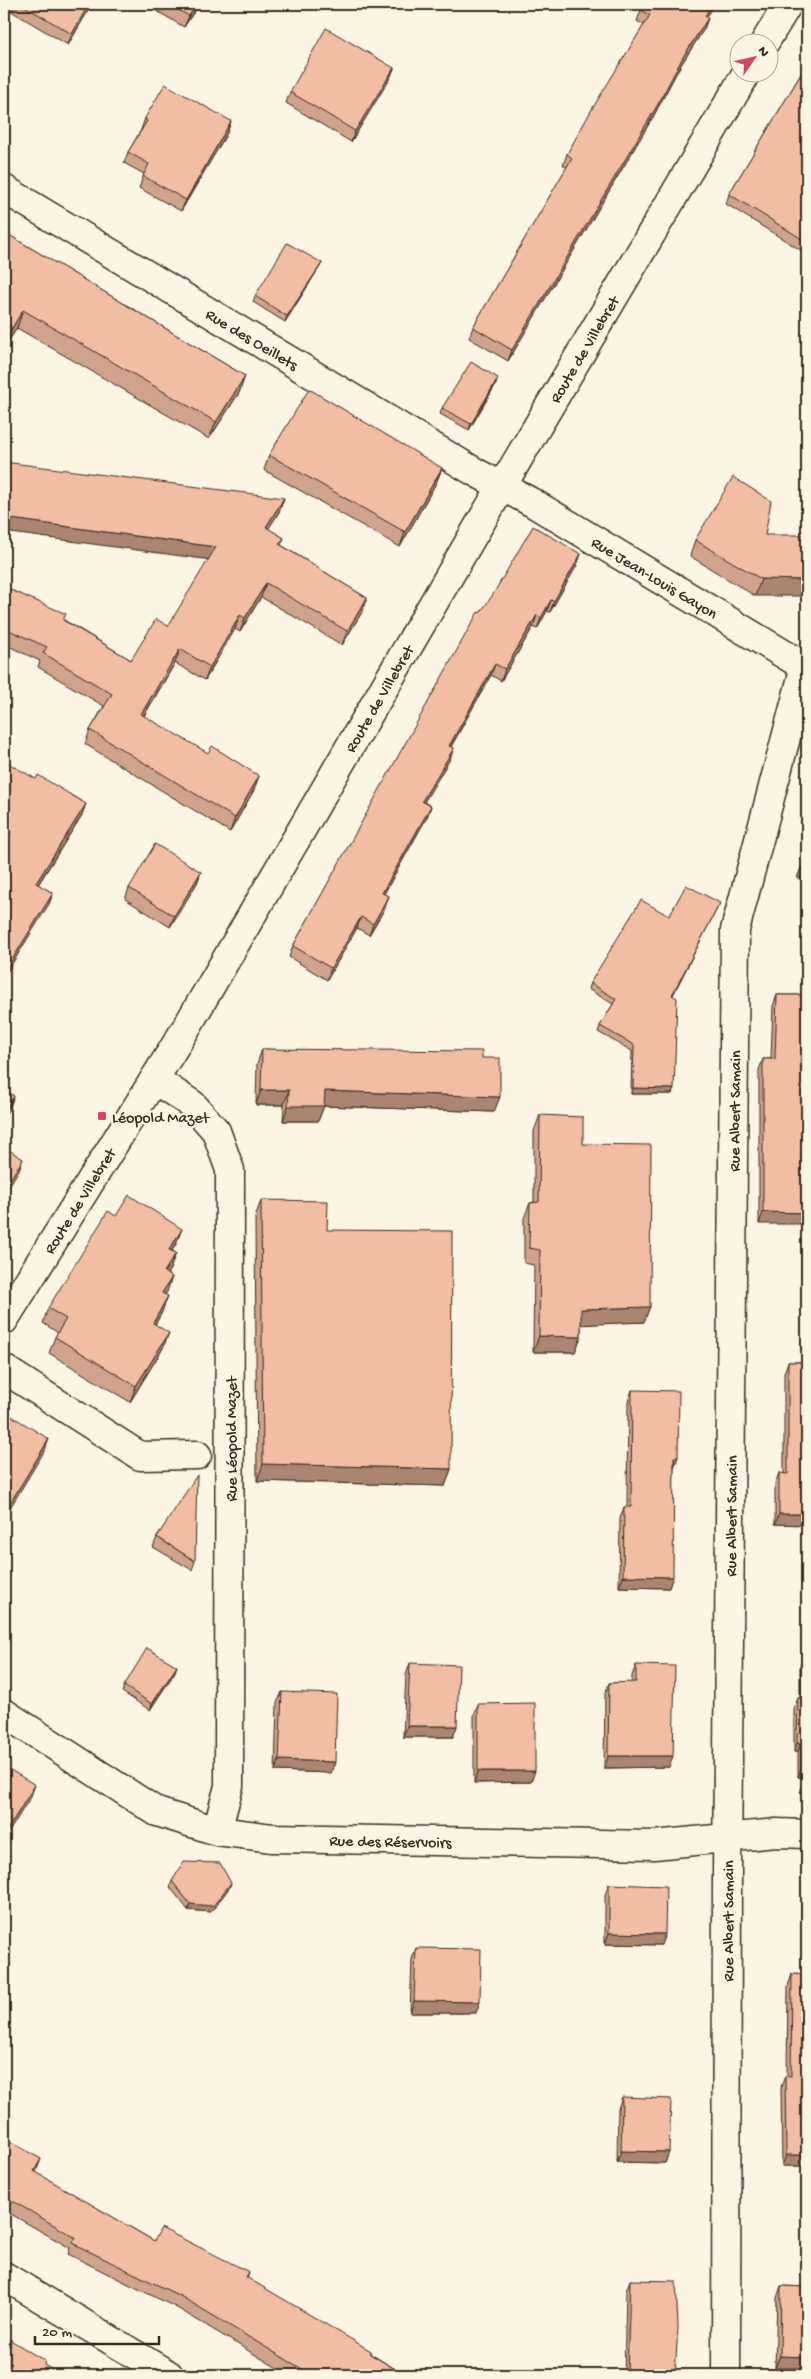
<svg xmlns="http://www.w3.org/2000/svg" width="811" height="2379" font-family="'Gochi Hand',sans-serif">
  <style>
    .lines { fill: none; stroke-linecap: round; stroke-linejoin: round }
    .minor-casing { stroke: #3b2a1e; stroke-width: 31 }
    .secondary-casing { stroke: #3b2a1e; stroke-width: 31 }
    .minor { stroke: #fcf5e5; stroke-width: 28 }
    .secondary { stroke: #fcf5e5; stroke-width: 28 }
    .wall { fill: #cfa38c; stroke: #3b2a1e }
    .shaded-wall { fill: #a98572; stroke: #3b2a1e }
    .building { fill: #f1bea3; stroke: #3b2a1e }
    .poi-dot { fill: #d1495b; stroke: #fcf5e5; stroke-width: 2 }
    .labels { text-anchor: middle; stroke-width: 4.5; stroke-linejoin: round; paint-order: stroke }
    .street-label { font-size: 16px; fill: #3b2a1e; stroke: #fcf5e5 }
    .poi-label { font-size: 16px; fill: #3b2a1e; stroke: #fcf5e5; text-anchor: start }
  </style>
  <rect width="100%" height="100%" fill="#fcf5e5"/>
  <filter id="ink" filterUnits="userSpaceOnUse"><feTurbulence type="fractalNoise" baseFrequency=".02" numOctaves="2"/><feDisplacementMap in="SourceGraphic" scale="10" xChannelSelector="R" yChannelSelector="G"/><feConvolveMatrix kernelMatrix="1 2 1 2 8 2 1 2 1" color-interpolation-filters="sRGB"/></filter>
  <g filter="url(#ink)">
    <g class="lines">
      <g class="minor-casing">
        <g id="minor">
          <path id="s1" d="M4,189L475,472L533,503L807,668"/>
          <path d="M154,1079L193,1105L216,1131L230,1170L229,1786L217,1831"/>
          <path d="M4,1369L140,1456L197,1455"/>
          <path id="s2" d="M4,1713L157,1812L217,1831L272,1838L654,1845L776,1833L807,1834"/>
          <path d="M4,2276L169,2375"/>
          <path id="s3" d="M726,2375L727,1873L735,930L805,666"/>
        </g>
      </g>
      <g class="secondary-casing">
        <g id="secondary">
          <path d="M765,42L788,4"/>
          <path id="s4" d="M4,1320L185,1030L472,537L747,72"/>
        </g>
      </g>
      <use href="#minor" class="minor"/>
      <use href="#secondary" class="secondary"/>
    </g>
    <path class="wall" d="M14,4H92L68,45L11,11Z
      M145,4H199L184,27Z
      M645,4H714L706,17L708,18L704,29L679,68L653,117L508,361L469,338L473,327L567,167L563,165L567,154L644,25L637,21L641,10Z
      M807,64V254L726,204L729,194Z
      M394,68L390,78L351,142L286,103L290,92Z
      M145,118L231,121L227,133L181,211L139,188L144,174L124,163L128,152L141,130Z
      M4,232L245,376L239,393L209,439L17,328L6,345L4,344Z
      M322,263L319,268L285,322L253,302L255,296Z
      M807,283V299L802,295Z
      M496,384L469,430L440,414L442,408Z
      M269,455L442,468L436,483L400,547L264,470Z
      M284,498L279,512L268,529L284,538L281,545L367,598L362,612L342,645L261,597L240,632L235,629L205,680L175,663L144,716L254,790L230,832L85,744L90,730L104,706L38,667L40,661L4,644V587L64,620L131,660L168,626Z
      M807,535L755,596L690,556L695,540Z
      M581,554L577,565L550,612L547,611L537,629L533,627L501,681L491,675L451,747L450,759L424,802L431,806L427,817L384,894L385,908L369,935L357,928L327,980L289,957L293,946L480,613Z
      M4,761L82,815L38,885L53,893L49,904L4,841Z
      M201,872L197,883L170,927L125,899L129,888Z
      M717,908L672,995V1094H631L632,1051L598,1032L600,1026L613,1004L588,989L590,983L669,916Z
      M777,995H807V1097H803L802,1158L759,1224V1070L763,1059H771L773,1006Z
      M262,1049L482,1058L494,1112L324,1106L318,1121H283L284,1105H256L257,1064Z
      M540,1115L583,1144L644,1322L581,1324V1337L575,1352H533L534,1265L524,1263V1218L530,1203L534,1202V1131Z
      M261,1200L327,1230L451,1469L445,1486L257,1481L255,1218Z
      M176,1244L172,1251L176,1253L170,1269L167,1274L172,1277L165,1295L162,1312L155,1325L163,1348L130,1402L49,1353L55,1337L58,1333L43,1323L48,1308Z
      M788,1362H807V1525L775,1524V1484L779,1473L784,1474V1373Z
      M632,1390L674,1467L669,1588L619,1587L620,1518L624,1507H627L628,1401Z
      M157,1537L195,1561L192,1570L153,1547Z
      M803,1657H807V1777H798V1752H794V1708L798,1698H800V1666Z
      M410,1663L457,1726L453,1737H403L406,1675Z
      M636,1665L669,1767L604,1768L605,1694L609,1683H632V1676Z
      M175,1672L150,1710L122,1692L124,1686Z
      M282,1692L335,1762L331,1773L275,1771L277,1703Z
      M478,1704L531,1782L474,1783V1715Z
      M172,1881L231,1883L229,1888L211,1912L188,1910L170,1887Z
      M609,1884L661,1945L605,1944V1895Z
      M416,1948L476,2013H410L412,1959Z
      M792,1974L807,1975V2166H782L781,2087L785,2076H787L788,1986Z
      M622,2097L669,2152L665,2163L617,2162L618,2108Z
      M4,2138L37,2170L35,2172L154,2241L249,2272L247,2278L405,2375H289L177,2308L68,2254L70,2248L4,2210Z
      M630,2280L675,2375H624L626,2291Z
      M781,2286L807,2287L775,2368L777,2298Z"/>
    <path class="shaded-wall" d="M89,4H92L68,45L72,34Z
      M196,4H199L184,27L189,16Z
      M712,4H714L701,27L705,16Z
      M708,18L704,29L679,68L653,117L508,361L512,350L683,57Z
      M394,68L390,78L351,142L355,131Z
      M231,121L227,133L181,211L186,200Z
      M322,263L319,268L285,322L287,316Z
      M23,310L17,328L6,345L12,328Z
      M245,376L239,393L209,439L216,422Z
      M498,378L496,384L469,430L471,424Z
      M442,468L436,483L400,547L405,532Z
      M284,498L279,512L261,541L266,527Z
      M4,518L216,547L211,560L4,532Z
      M581,554L577,565L550,612L554,601Z
      M761,579L807,580V596H755Z
      M266,583L261,597L240,632L245,618Z
      M367,598L362,612L342,645L347,631Z
      M551,600L547,611L537,629L541,618Z
      M240,615L235,629L205,680L210,667Z
      M537,615L533,627L501,681L505,669Z
      M180,649L175,663L136,728L141,714Z
      M495,664L491,675L445,757L449,746Z
      M454,748L450,759L418,812L422,801Z
      M259,776L254,790L230,832L235,818Z
      M86,804L82,815L32,894L36,883Z
      M431,806L427,817L378,904L382,893Z
      M801,868H807V878H797Z
      M201,872L197,883L170,927L174,916Z
      M53,893L49,904L4,977V973Z
      M389,896L385,908L369,935L373,924Z
      M720,903L717,908L670,1001L672,995Z
      M361,917L357,928L327,980L331,968Z
      M803,1086H807V1097H799Z
      M633,1088L674,1089L672,1094H631Z
      M261,1090H289L284,1105H256Z
      M325,1091L500,1097L494,1112L324,1106L318,1121H283L288,1106Z
      M14,1096L10,1107L4,1117V1112Z
      M23,1159L19,1170L4,1194V1189Z
      M763,1212L807,1213V1224H759Z
      M182,1229L176,1244L163,1265L169,1250Z
      M176,1253L170,1269L158,1287L164,1272Z
      M172,1277L167,1292L156,1309L162,1293Z
      M168,1296L162,1312L147,1338L153,1323Z
      M650,1307L644,1322L576,1325L581,1309Z
      M169,1333L163,1348L130,1402L136,1386Z
      M539,1336L581,1337L575,1352H533Z
      M49,1439L45,1450L4,1518V1513Z
      M674,1457H678L674,1468Z
      M263,1464L451,1469L445,1486L257,1481Z
      M779,1514H807V1525L775,1524Z
      M623,1576L673,1577L669,1588L619,1587Z
      M177,1666L175,1672L150,1710L152,1704Z
      M407,1726H457L453,1737H403Z
      M797,1743H801L798,1752H794Z
      M608,1756H673L669,1767L604,1768Z
      M279,1760L335,1762L331,1773L275,1771Z
      M801,1768H807V1777H798Z
      M478,1771H535L531,1782L474,1783Z
      M35,1785L31,1796L4,1840V1835Z
      M231,1883L229,1888L211,1912L188,1910L190,1904Z
      M609,1933L665,1934L661,1945L605,1944Z
      M414,2001L480,2002L476,2013H410Z
      M621,2151L669,2152L665,2163L617,2162Z
      M786,2155H807V2166H782Z
      M41,2159L37,2170L29,2182L34,2171Z
      M780,2356L807,2357V2368H775Z"/>
    <path class="building" d="M21,4H89L72,34Z
      M168,4H196L189,16Z
      M645,4H712L705,16L708,18L683,57L657,106L512,350L473,327L572,158L567,154L592,109L650,15L641,10Z
      M326,28L394,68L355,131L290,92Z
      M807,64V242L729,194Z
      M165,84L231,121L186,200L143,176L149,164L128,152L147,121L145,118Z
      M4,232L245,376L216,422L23,310L12,328L4,323Z
      M287,243L322,263L287,316L255,296Z
      M471,362L498,378L471,424L442,408Z
      M309,389L442,468L405,532L269,455Z
      M4,462L284,498L266,527L284,538L279,544L367,598L347,631L266,583L245,618L240,615L210,667L180,649L141,714L208,753L212,746L259,776L235,818L90,730L112,694L43,653L47,647L4,628V587L66,614L63,620L131,660L156,619L168,626L216,547L4,518Z
      M733,477L771,501L765,535H807V580L761,579L695,540Z
      M533,526L581,554L554,601L551,600L541,618L537,615L505,669L495,664L449,746L454,748L422,801L431,806L382,893L389,896L373,924L361,917L331,968L293,946L478,612L480,613L492,596Z
      M4,761L36,779L38,775L86,804L36,883L53,893L4,973V844L11,832L4,828Z
      M155,844L201,872L174,916L129,888Z
      M807,862V868H801Z
      M686,885L720,903L672,995L677,998L674,1089L633,1088L634,1045L600,1026L616,999L590,983L641,900L669,916Z
      M777,995H807V1086H803L802,1158H807V1213L763,1212V1059H775Z
      M262,1049L482,1051V1058H500V1097L325,1091L324,1106H288L289,1090H261Z
      M4,1089L14,1096L4,1112Z
      M540,1115L583,1117V1144L651,1145L650,1307L581,1309V1337L539,1336L540,1250L529,1248L530,1203L539,1202Z
      M4,1147L23,1159L4,1189Z
      M129,1195L182,1229L169,1250L176,1253L164,1272L172,1277L162,1293L168,1296L153,1323L169,1333L136,1386L55,1337L66,1319L48,1308L108,1211L116,1216Z
      M261,1200L328,1201L327,1230L452,1231L451,1469L263,1464Z
      M788,1362H807V1514H779V1473L788,1474Z
      M632,1390L679,1391L678,1457H674L673,1577L623,1576L624,1507H631Z
      M5,1412L49,1439L4,1513V1413Z
      M197,1475L195,1561L157,1537Z
      M147,1648L177,1666L152,1704L124,1686Z
      M803,1657H807V1768H801V1743H797L798,1698H804Z
      M410,1663L459,1665L457,1726H407Z
      M636,1665L675,1666L673,1756H608L609,1683L636,1682Z
      M282,1692L337,1694L335,1762L279,1760Z
      M535,1703V1771H478V1704Z
      M4,1766L35,1785L4,1835Z
      M184,1862L220,1863L231,1883L213,1906L190,1904L172,1881Z
      M609,1884L666,1886L665,1934L609,1933Z
      M416,1948L481,1949L480,2002L414,2001Z
      M792,1974L807,1975V2155H786L785,2076H791Z
      M622,2097L671,2099L669,2152L621,2151Z
      M4,2138L41,2159L34,2171L154,2241L161,2228L249,2272L246,2277L371,2351L370,2354L405,2375H312L182,2297L72,2243L76,2238L4,2196Z
      M630,2280L676,2281L678,2327L675,2375H627Z
      M781,2286L807,2287V2357L780,2356Z
      M4,2336L45,2361L44,2365L61,2375H4Z"/>
  </g>
  <rect class="poi-dot" x="97" y="1111" width="10" height="10" rx="2.5"/>
  <g class="labels">
    <g class="street-label">
      <text dy="6" stroke="none"><textPath href="#s1" startOffset="290">Rue des Oeillets</textPath></text>
      <text dy="6" stroke="none"><textPath href="#s4" startOffset="1131">Route de Villebret</textPath></text>
      <text dy="6" stroke="none"><textPath href="#s1" startOffset="758">Rue Jean-Louis Gayon</textPath></text>
      <text dy="6" stroke="none"><textPath href="#s4" startOffset="726">Route de Villebret</textPath></text>
      <text dy="6" stroke="none"><textPath href="#s3" startOffset="1264">Rue Albert Samain</textPath></text>
      <text dy="6" stroke="none"><textPath href="#s4" startOffset="141">Route de Villebret</textPath></text>
      <text transform="translate(230 1439) rotate(-90)" y="6">Rue Léopold Mazet</text>
      <text dy="6" stroke="none"><textPath href="#s3" startOffset="859">Rue Albert Samain</textPath></text>
      <text dy="6" stroke="none"><textPath href="#s2" startOffset="419">Rue des Réservoirs</textPath></text>
      <text dy="6" stroke="none"><textPath href="#s3" startOffset="454">Rue Albert Samain</textPath></text>
    </g>
    <g class="poi-label">
      <text x="112" y="1122">Léopold Mazet</text>
    </g>
  </g>
  <rect width="811" height="2379" fill="none" stroke="#fcf5e5" stroke-width="20"/>
  <rect x="10" y="10" width="791" height="2359" fill="none" stroke="#3b2a1e" stroke-width="2" filter="url(#ink)"/>
  <g transform="translate(754 58) rotate(56)"><circle r="24" fill="#fcf5e5" stroke="#afa495"/>
  <path d="M0-4L9 19L0 12L-9 19Z" fill="#d1495b"/>
  <text y="-8" font-size="14" font-weight="bold" text-anchor="middle" fill="#3b2a1e">N</text>
  </g>
  <path d="M35 2336v8h124v-8" fill="none" stroke="#3b2a1e" stroke-width="2.5"/>
  <text x="42" y="2336" font-size="15" fill="#3b2a1e" stroke="#fcf5e5" stroke-width="4" paint-order="stroke">20 m</text>
</svg>
